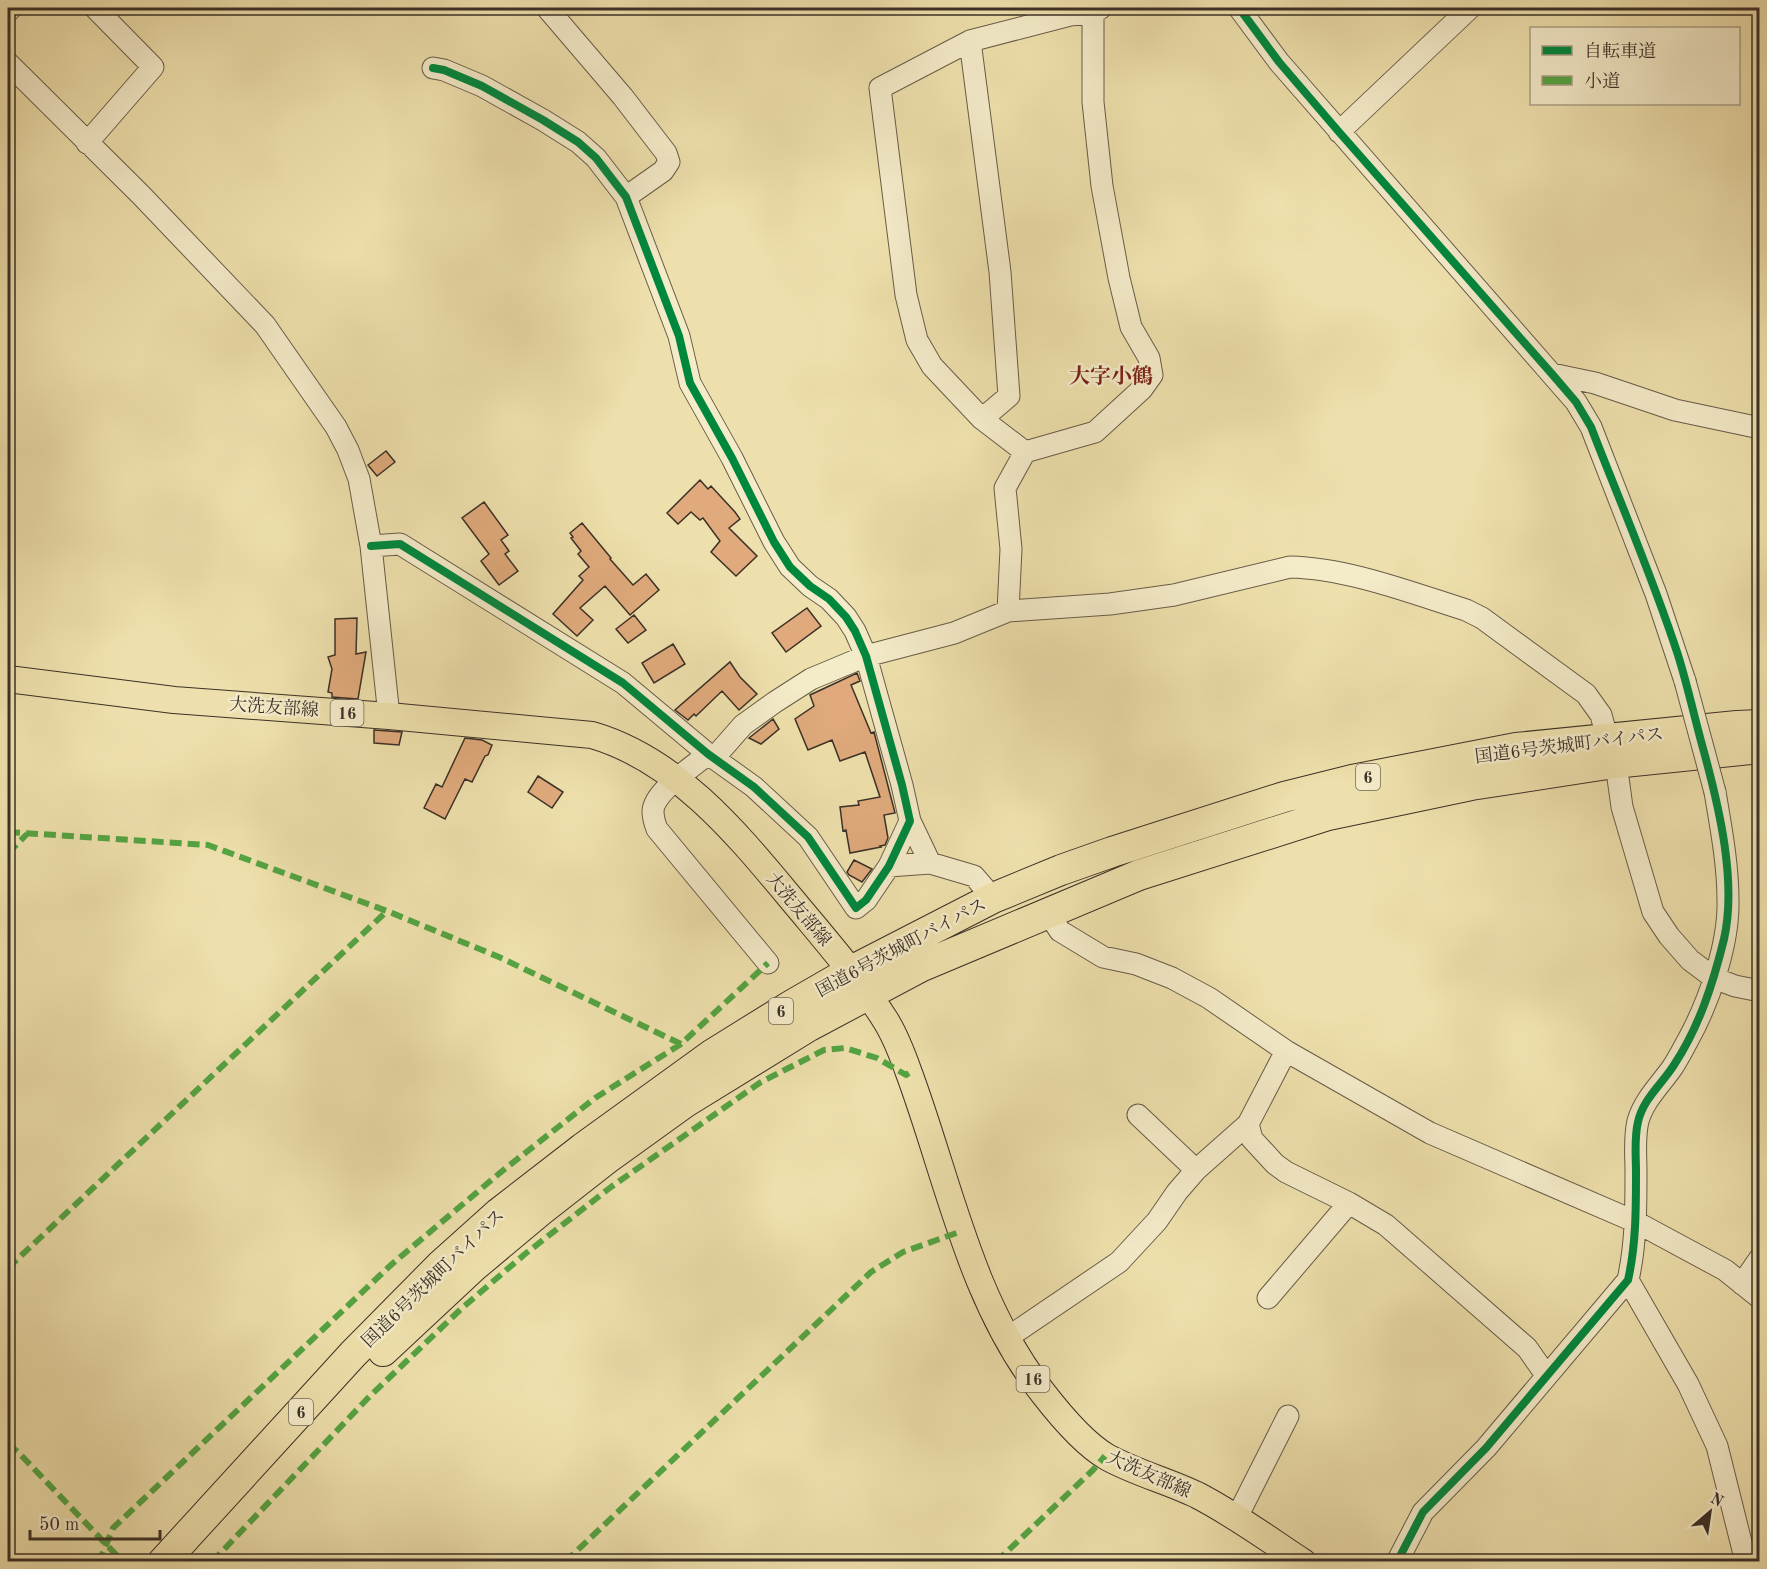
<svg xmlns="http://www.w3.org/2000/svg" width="1767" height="1569" font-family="'Old Standard TT','Noto Serif JP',serif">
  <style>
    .building { fill: #e0aa7c; stroke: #3b3027; stroke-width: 1.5 }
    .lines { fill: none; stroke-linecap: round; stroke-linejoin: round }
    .minor-casing { stroke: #685c48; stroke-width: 23 }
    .major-casing { stroke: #3b3027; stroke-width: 28 }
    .highway-casing { stroke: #3b3027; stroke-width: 32 }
    .minor { stroke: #f4ebc9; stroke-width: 21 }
    .major { stroke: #eee0ac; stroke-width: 26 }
    .highway { stroke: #eee0ac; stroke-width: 30 }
    .minor-bridge-casing { stroke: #685c48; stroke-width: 23; stroke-linecap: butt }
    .minor-bridge { stroke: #f4ebc9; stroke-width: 21 }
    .quiet { stroke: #54a442; stroke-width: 6; stroke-dasharray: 12 6; stroke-linecap: butt }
    .cycleway-casing { stroke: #f4ebc9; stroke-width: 11 }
    .cycleway { stroke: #00873e; stroke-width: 8 }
    .labels { text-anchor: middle; stroke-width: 5; stroke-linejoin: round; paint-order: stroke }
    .shield { fill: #f4ebc9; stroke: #726858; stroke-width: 1.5 }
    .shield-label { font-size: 16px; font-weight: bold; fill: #3b3027 }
    .street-label { font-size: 18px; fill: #3b3027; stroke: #f4ebc9 }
    .quarter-label { font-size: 21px; font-weight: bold; fill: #7a1f14; stroke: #f4ebc9 }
  </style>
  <rect width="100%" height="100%" fill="#eee0ac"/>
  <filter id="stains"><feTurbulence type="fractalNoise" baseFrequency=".00333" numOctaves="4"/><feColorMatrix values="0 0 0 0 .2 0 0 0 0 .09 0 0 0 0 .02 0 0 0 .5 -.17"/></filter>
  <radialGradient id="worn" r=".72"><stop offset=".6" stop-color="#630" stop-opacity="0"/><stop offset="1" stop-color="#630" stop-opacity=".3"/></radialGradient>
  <path class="building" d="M386,451L395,462L377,476L368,465Z
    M700,480L708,489L711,486L735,512L740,519L729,528L757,556L736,576L711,552L720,541L703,518L700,520L691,512L678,524L667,513Z
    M484,502L508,535L501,540L509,551L505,554L518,571L499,585L481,561L489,554L462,518Z
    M582,523L611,558L610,559L633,585L646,574L659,590L630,615L605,586L580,608L593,620L577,636L553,614L583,580L579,576L589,567L578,554L581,551L571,538L573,537L570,533Z
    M807,608L821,626L786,652L772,633Z
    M634,615L646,630L628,643L616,629Z
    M357,618L356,654L366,652L358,699L332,697V693L328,692L332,669L328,657L335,655V619Z
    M673,644L685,664L654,683L642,663Z
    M730,662L740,677L757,694L739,710L722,691L696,716L694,714L688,720L675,710Z
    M857,673L860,681L851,685L871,733L874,732L895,813L884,815L888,838L885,845L880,846L881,847L850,853L846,830L843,831L840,807L859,805L858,801L880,797L865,752L840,761L832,740L808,750L795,719L814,706L810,695Z
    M773,719L779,729L761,744L749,738Z
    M374,730L402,732L399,745L374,743Z
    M465,738L482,740L492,745L488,755L485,756L472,782L465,779L445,819L424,808L436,784L442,787Z
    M538,776L563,792L552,808L528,792Z
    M854,860L872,869L862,882L849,875L847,872Z"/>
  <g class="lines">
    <g class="minor-casing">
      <path id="minor" d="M547,8L623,97L666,153L669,162L663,171L626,197
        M1239,8L1279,62L1576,402L1591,427L1656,594L1685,681
        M8,11L11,8
        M970,41L1000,272L1009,396L982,419
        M8,63L141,195L265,325L336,427L348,450L359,479L371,546L389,716
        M1339,132L1470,8
        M87,143L153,67L95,8
        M1552,374L1595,383L1675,410L1760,428
        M1025,452L982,419L932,366L917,340L906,295L880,88L970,41L1070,15L1093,13L1101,8
        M371,546L400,544L623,683L708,754L754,787L808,837L856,908L866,900L889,866L910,821L902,785L866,656L855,631L846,617L829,599L810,586L790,567L774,542L732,458L690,383L679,336L626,197L596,158L578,142L543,120L482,86L444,70L433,68
        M1008,611L1011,549L1005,488L1025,452L1095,432L1142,389L1152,375L1149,358L1131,327L1119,278L1102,186L1093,102V8
        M708,754C694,766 654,791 653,811C653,817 655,824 657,829L768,963
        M714,758L743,725L775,702L811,679L866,656L954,633L1008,611L1110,604L1174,595L1290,567C1347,568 1412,593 1466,610L1482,618L1586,694L1601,715L1618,778L1622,807L1653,912L1669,936L1690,960L1714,978L1735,986L1760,991
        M910,821L930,863
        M889,866L930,863L974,876L993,898
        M1048,913L1060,931L1103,957L1136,964L1172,978L1209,998L1286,1051L1430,1133L1636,1222L1725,1270L1760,1298
        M1138,1115L1196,1170
        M1248,1124L1252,1139L1275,1164L1286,1172L1349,1203L1386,1225L1527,1348L1546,1375
        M1628,1280L1688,1384L1717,1446L1746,1562
        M1742,1284L1760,1258
        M1268,1298L1349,1203
        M1007,1338L1119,1262L1157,1221L1177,1192L1196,1170L1248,1124L1286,1051
        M1236,1519L1288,1416
        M1397,1562L1423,1512L1486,1448L1628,1280C1636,1244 1636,1208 1636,1171C1636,1155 1634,1137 1638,1121C1644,1100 1660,1085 1672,1068C1678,1059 1683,1049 1688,1040C1709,1002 1729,944 1728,901C1728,864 1721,828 1715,792"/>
    </g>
    <g class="major-casing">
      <path id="major" d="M8,679L174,700L389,716L592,735C681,761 742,840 799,908C829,944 861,981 886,1021C896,1037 903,1056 909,1073C949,1181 970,1300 1043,1393C1060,1415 1083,1443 1107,1457C1136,1473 1168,1481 1197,1495C1234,1514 1268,1539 1303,1562"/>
    </g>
    <g class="highway-casing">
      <path id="highway" d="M383,1351L473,1267L540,1211L609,1157L684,1103L809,1026L920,967L1139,875L1328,815L1471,785L1614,763L1760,748
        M163,1562L353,1354L440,1266L499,1213L583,1148L713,1054L792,1005L851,971L993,898L1061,870L1112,852L1284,797L1352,780L1516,748L1737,726L1760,725"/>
    </g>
    <use href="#minor" class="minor"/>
    <use href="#major" class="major"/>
    <use href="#highway" class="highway"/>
    <g class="minor-bridge-casing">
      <path id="minor-bridge" d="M1685,681L1715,792"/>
    </g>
    <use href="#minor-bridge" class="minor-bridge"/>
    <path class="quiet" d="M8,530L14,543L8,552
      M8,832L208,845L387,911L499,957L681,1044
      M8,853L27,834
      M8,1268L387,911
      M8,1444L18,1452L123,1562
      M97,1562L101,1557L113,1528L392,1264L501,1172L595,1098L681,1044L768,963
      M212,1562L368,1398L461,1309L525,1254L611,1187L761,1082L824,1050L845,1048L877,1058L906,1075L909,1073
      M565,1562L871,1272L903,1252L962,1231
      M996,1562L1093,1470L1105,1456"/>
    <g class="cycleway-casing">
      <path id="cycleway" d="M1239,8L1279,62L1339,132L1552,374L1576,402L1591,427C1620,502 1653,578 1678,655C1688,687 1695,720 1704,752C1719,807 1737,882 1724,939C1713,984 1699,1027 1674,1065C1662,1084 1643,1099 1638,1122C1634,1138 1636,1156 1636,1172C1636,1209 1636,1245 1628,1280L1486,1448L1423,1512L1397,1562
        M371,546L400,544L623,683L708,754L754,787L808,837L856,908L866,900L889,866L910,821L902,785L866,656L855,631L846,617L829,599L810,586L790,567L774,542L732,458L690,383L679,336L626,197L596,158L578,142L543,120L482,86L444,70L433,68"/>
    </g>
    <use href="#cycleway" class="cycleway"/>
  </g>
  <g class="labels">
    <g class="shield">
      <rect x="330.5" y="700" width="33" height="26" rx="4.5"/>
      <rect x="1356" y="764" width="24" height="26" rx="4.5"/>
      <rect x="769" y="998" width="24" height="26" rx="4.5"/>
      <rect x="1016.5" y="1366" width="33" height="26" rx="4.5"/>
      <rect x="289" y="1399" width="24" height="26" rx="4.5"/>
    </g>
    <g class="shield-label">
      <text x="347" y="719">16</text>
      <text x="1368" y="783">6</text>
      <text x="781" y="1017">6</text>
      <text x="1033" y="1385">16</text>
      <text x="301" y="1418">6</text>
    </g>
    <g class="street-label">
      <text transform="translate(274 707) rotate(4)" y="6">大洗友部線</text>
      <text transform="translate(1569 745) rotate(-7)" y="6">国道6号茨城町バイパス</text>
      <text transform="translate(799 909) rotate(50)" y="6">大洗友部線</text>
      <text transform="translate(901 947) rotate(-28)" y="6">国道6号茨城町バイパス</text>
      <text transform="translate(433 1278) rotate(-44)" y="6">国道6号茨城町バイパス</text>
      <text transform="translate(1149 1474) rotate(24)" y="6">大洗友部線</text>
    </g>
    <g class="quarter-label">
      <text x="1111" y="383">大字小鶴</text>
    </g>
  </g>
  <rect width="1767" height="1569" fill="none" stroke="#eee0ac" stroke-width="30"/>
  <rect x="9" y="9" width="1749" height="1551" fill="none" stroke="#3b3027" stroke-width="3"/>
  <rect x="15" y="15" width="1737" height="1539" fill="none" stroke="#3b3027" stroke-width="1.5"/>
  <rect x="1530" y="27" width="210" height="78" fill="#f4ebc9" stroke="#aaa088" stroke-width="1.5"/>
  <rect x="1542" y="46" width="30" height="9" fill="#00873e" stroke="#aaa088" stroke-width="1.5"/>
  <text x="1584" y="57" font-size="18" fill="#3b3027">自転車道</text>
  <rect x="1542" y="76" width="30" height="9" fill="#54a442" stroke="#aaa088" stroke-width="1.5"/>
  <text x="1584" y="87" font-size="18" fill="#3b3027">小道</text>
  <g transform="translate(1710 1512) rotate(29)" stroke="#f4ebc9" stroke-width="4.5" paint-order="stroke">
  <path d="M0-4.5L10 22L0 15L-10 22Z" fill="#3b3027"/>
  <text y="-9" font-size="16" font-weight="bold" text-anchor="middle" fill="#3b3027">N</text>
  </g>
  <path d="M30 1530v9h130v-9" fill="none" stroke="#3b3027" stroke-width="3"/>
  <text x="39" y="1530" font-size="18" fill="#3b3027" stroke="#f4ebc9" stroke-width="4.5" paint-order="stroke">50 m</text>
  <rect width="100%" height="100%" filter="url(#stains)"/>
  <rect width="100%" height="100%" fill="url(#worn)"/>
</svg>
